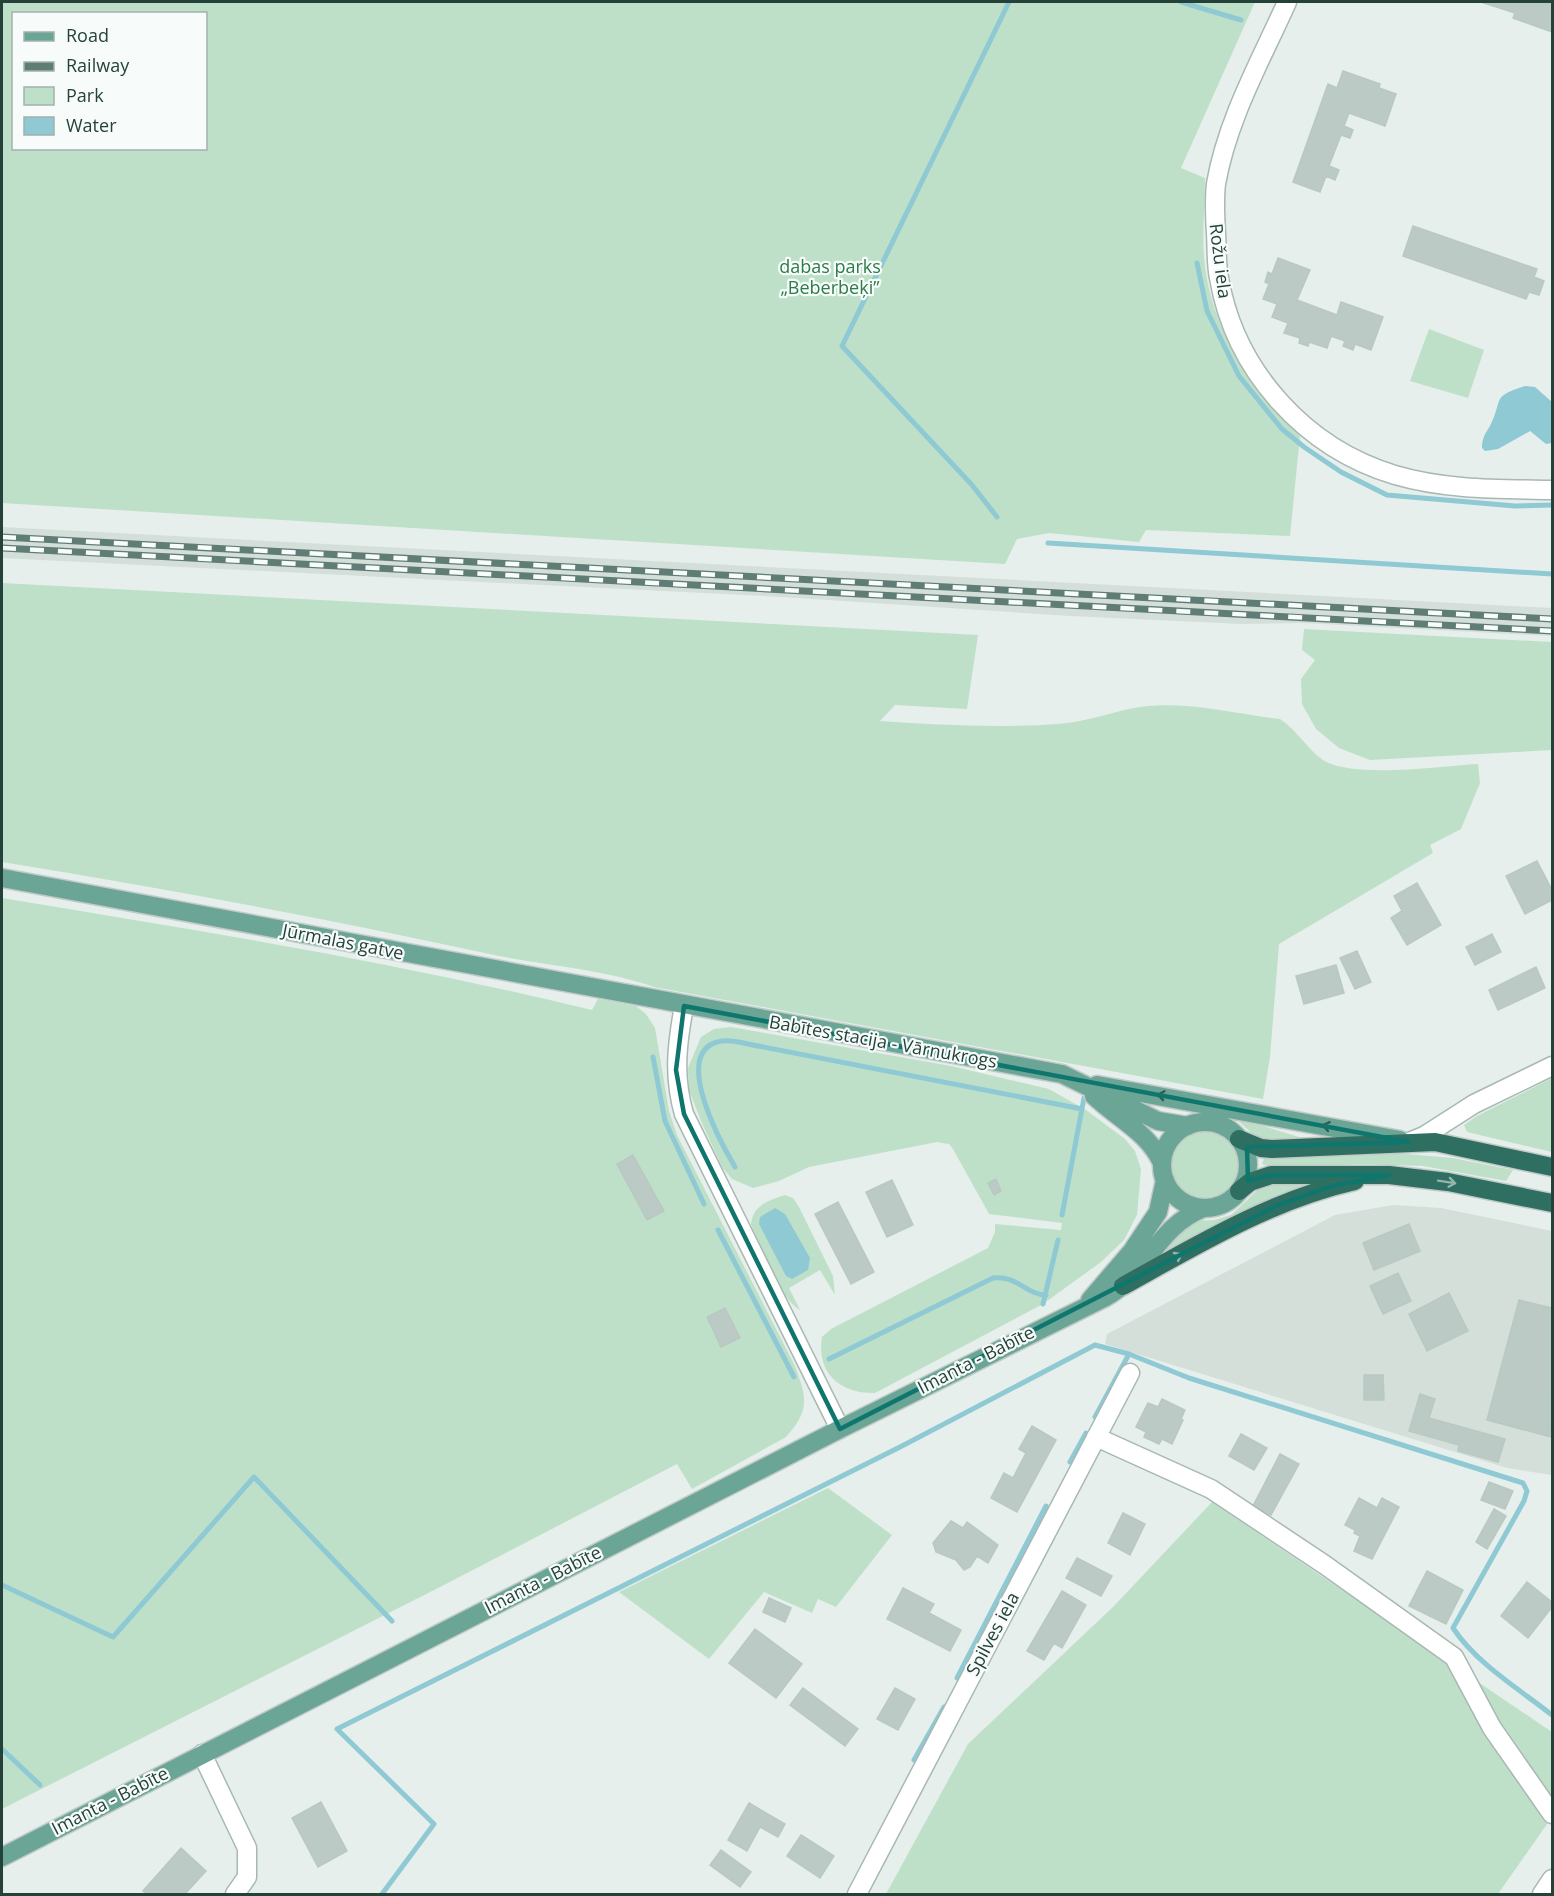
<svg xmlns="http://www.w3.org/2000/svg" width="1554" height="1896" font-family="'Open Sans',sans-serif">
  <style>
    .built { fill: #d4dfda }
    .green { fill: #bfe0c8; fill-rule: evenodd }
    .water { fill: #8ec9d4 }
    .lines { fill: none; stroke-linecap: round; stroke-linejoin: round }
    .stream { stroke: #8ec9d4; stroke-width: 5 }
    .building { fill: #bbcac4; stroke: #b8c9c2; stroke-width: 1.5 }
    .minor-casing { stroke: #a8b8b2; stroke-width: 21 }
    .major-casing { stroke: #c2cac8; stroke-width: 21 }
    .highway-casing { stroke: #c2cac8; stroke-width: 21 }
    .minor { stroke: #fff; stroke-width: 18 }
    .major { stroke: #6aa596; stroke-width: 18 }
    .highway { stroke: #2f6f62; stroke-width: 18 }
    .rail-casing { stroke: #5f7d75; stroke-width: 7 }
    .rail { stroke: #f7fbf9; stroke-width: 4.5; stroke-dasharray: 14; stroke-linecap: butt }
    .oneway { stroke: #365b51 }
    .oneway2 { stroke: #93b5ae }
    .marked { fill: none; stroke: #0f766e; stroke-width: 4.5; stroke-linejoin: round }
    .labels { text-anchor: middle; stroke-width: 4.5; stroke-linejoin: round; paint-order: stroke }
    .street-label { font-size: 18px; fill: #24423a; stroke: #f7fbf9 }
    .park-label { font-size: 18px; fill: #2d7a4b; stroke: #f7fbf9 }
  </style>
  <rect width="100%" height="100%" fill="#e6efeb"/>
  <path class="built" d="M2,527L1552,608V636L1304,623L1242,624L1070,616L782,597L2,558Z
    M1393,1205L1441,1208L1552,1231V1475L1507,1468L1105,1344L1107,1334L1335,1215Z"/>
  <path class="green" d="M2,2H1255L1181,168L1205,178C1205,204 1202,231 1204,257C1210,329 1251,386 1300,436L1290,536L1146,530L1139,542L1049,533L1017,539L1005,564L2,503ZM14,14H206V148H14Z
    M1429,329L1484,350L1468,398L1410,381Z
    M2,583L978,635L967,709L895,705L880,721C938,725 999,728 1058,724C1089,722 1118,709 1148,706C1191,702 1237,714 1280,719C1297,730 1307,749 1323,760C1353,779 1442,766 1478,764L1480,783L1461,829L1430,845L1433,853L1279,944L1270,1057L1263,1099L654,987C603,969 547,966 494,955C330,919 167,889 2,862Z
    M1304,629L1552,642V750L1370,760L1339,748L1316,729L1302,704L1301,679L1315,660L1302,650Z
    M2,898C201,931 395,962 592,1010L598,999L636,1006L646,1014L655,1028L669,1111L677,1135L795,1366C807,1398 810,1410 786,1437L692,1489L677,1464L440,1587L2,1809Z
    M731,1027L951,1066L1049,1089L1086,1110L1125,1139L1135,1151L1141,1169L1137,1215L1124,1240L1101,1262L1043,1304L875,1393C841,1394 816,1374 822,1337L831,1329L988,1248L995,1232V1224L1061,1230L1062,1223L989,1214L953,1149L949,1144L937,1142L809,1167L779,1181L753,1188L732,1179L722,1167L701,1121L689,1090L688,1068L701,1037L714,1029Z
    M1552,1078V1152L1467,1132L1464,1125L1477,1116Z
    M1234,1117L1302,1138L1279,1142L1257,1138Z
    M1169 1165a36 36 0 1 1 72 0a36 36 0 1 1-72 0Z
    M1382,1152L1453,1158L1513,1170L1506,1181L1423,1166L1361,1164L1273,1168L1262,1164L1265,1156Z
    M1283,1181L1313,1184L1276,1198L1147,1268L1179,1227L1192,1221L1214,1220L1231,1215L1262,1186Z
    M785,1195L793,1198L799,1207L833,1276L835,1295L820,1270L789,1288L800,1310C779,1298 759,1247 751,1224C753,1205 769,1200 785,1195Z
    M828,1488L892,1535L836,1607L818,1599L812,1613L764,1592L709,1659L619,1592Z
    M1212,1502L1552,1732V1817L1498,1894H886L968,1744L1114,1606Z"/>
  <path class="water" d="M1525,386L1535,387L1552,402V443L1546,444L1530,431L1498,449L1485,451L1482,448C1482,438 1485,434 1490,426C1504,399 1490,397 1525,386Z
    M775,1208L785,1214L810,1258L808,1270L792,1279L786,1276L759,1224L760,1217Z"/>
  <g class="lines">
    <path class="stream" d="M1181,2L1241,20
      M1197,263L1207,311L1239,376L1282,429L1304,447L1341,472L1387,495L1515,506L1552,505
      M997,517L972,485L842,346L1009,2
      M1048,543L1552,574
      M653,1057L665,1121L704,1204
      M735,1167C722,1145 672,1055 717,1042C729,1038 745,1044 758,1046L1082,1109
      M1062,1215L1084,1098
      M718,1230L794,1377
      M1043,1304L1058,1240
      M829,1359L993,1278C1017,1275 1027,1295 1046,1295
      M1095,1417L1129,1354
      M1070,1462L1086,1433
      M2,1585L113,1637L254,1477L392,1621
      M957,1678L1046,1506
      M2,1749L40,1785
      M914,1760L944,1707
      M382,1894L434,1824L337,1729L902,1446L1095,1345L1129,1354L1189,1378L1523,1483L1527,1491L1524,1501L1453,1628C1477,1664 1519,1689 1552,1715"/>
  </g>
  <path class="building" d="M1481,2H1552V32L1513,18L1515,13Z
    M1343,71L1380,84L1379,88L1396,94L1385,126L1349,113L1344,126L1353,130L1350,138L1341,135L1329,166L1339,170L1335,180L1326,176L1320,192L1293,182L1328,84L1337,88Z
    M1413,226L1537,269L1534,277L1544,281L1539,295L1529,292L1526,299L1403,256Z
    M1278,258L1310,270L1297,300L1337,315L1341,302L1383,317L1371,350L1355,344L1353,350L1343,346L1345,341L1331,336L1327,348L1309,342L1308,346L1299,343L1300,338L1284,333L1288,323L1272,317L1277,304L1263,299L1269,284L1265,282L1268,272L1272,274Z
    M1537,861L1552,890V900L1525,914L1506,876Z
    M1417,883L1441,925L1407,945L1391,918L1402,911L1394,896Z
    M1492,934L1501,952L1475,965L1466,947Z
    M1357,951L1371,982L1355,989L1340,958Z
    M1336,965L1344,993L1304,1004L1296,976Z
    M1536,967L1545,988L1498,1010L1489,990Z
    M633,1155L664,1211L647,1220L617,1164Z
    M996,1179L1001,1191L994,1195L988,1183Z
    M892,1180L913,1225L887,1237L866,1192Z
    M838,1202L874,1272L851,1284L815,1214Z
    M1409,1224L1420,1251L1374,1270L1363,1243Z
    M1398,1273L1411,1301L1383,1314L1370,1286Z
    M1449,1293L1468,1331L1427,1351L1409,1314Z
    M1519,1300L1552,1308L1551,1437L1487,1420Z
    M725,1308L740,1338L721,1347L707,1317Z
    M1364,1375H1383L1384,1400H1364Z
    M1420,1394L1435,1399L1429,1418L1505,1439L1498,1462L1458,1451L1459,1445L1409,1431Z
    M1162,1399L1185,1410L1181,1419L1183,1420L1172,1444L1162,1439L1159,1444L1144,1437L1146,1432L1136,1427L1148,1403L1158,1407Z
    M1032,1426L1056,1440L1017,1512L991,1498L1004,1473L1013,1478L1026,1453L1019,1449Z
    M1241,1434L1267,1448L1254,1470L1229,1456Z
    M1280,1454L1299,1464L1271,1515L1253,1506Z
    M1489,1482L1513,1491L1505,1509L1481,1500Z
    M1359,1498L1377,1508L1382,1498L1399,1507L1372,1559L1354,1551L1360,1536L1354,1533L1355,1530L1345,1525Z
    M1494,1509L1506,1516L1487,1549L1476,1542Z
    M1123,1513L1145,1524L1130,1555L1108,1543Z
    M951,1521L963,1528L967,1522L998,1545L988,1563L977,1556L970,1567L964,1570L956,1560L936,1552L933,1543Z
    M1077,1558L1112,1576L1101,1596L1066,1578Z
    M1427,1571L1463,1590L1446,1624L1409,1606Z
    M1527,1582L1552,1602V1607L1528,1638L1501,1616Z
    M903,1588L934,1604L929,1613L961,1630L950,1651L887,1619Z
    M1062,1591L1086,1605L1062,1648L1054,1643L1044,1660L1027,1651Z
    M769,1598L791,1608L785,1622L763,1612Z
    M755,1629L802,1664L776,1698L729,1663Z
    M803,1688L858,1729L845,1746L790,1705Z
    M895,1688L915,1699L898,1730L877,1719Z
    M321,1802L347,1851L318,1867L292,1818Z
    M749,1803L785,1824L778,1837L760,1827L747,1851L728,1840Z
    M801,1835L834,1856L820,1878L787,1856Z
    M181,1848L206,1871L185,1894H147L143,1891Z
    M721,1850L751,1872L740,1887L710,1865Z"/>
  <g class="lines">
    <g class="minor-casing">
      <path id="minor" d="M1287,2C1261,60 1227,120 1216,184C1214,201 1215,216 1216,233C1217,249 1216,263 1219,278C1235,371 1305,448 1395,475C1446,490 1499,489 1552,490
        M684,1006C677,1044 673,1076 684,1114L840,1429
        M1409,1142L1424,1136L1474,1104L1552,1066
        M1096,1437L1211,1489L1325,1565L1454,1657L1492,1728L1552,1814
        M202,1754L247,1848V1877L235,1894
        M857,1894L1130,1373
        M1542,1894L1552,1879"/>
    </g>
    <g class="major-casing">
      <path id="major" d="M2,878L1062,1074L1158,1121L1188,1126
        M1097,1085L1400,1140
        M1094,1096C1118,1119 1148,1132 1162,1163
        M1162 1165a43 43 0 1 1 86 0a43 43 0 1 1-86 0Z
        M1090,1300L1132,1251L1158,1212L1165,1180
        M2,1857L840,1429L1106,1297C1148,1273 1156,1227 1204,1208"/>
    </g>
    <g class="highway-casing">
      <path id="highway" d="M1239,1139L1261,1148L1272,1149L1435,1142L1552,1167
        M1239,1191L1250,1182L1271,1175H1389L1448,1182L1552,1203
        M1123,1286C1197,1245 1271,1200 1355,1181"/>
    </g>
    <use href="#minor" class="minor"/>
    <use href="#major" class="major"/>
    <use href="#highway" class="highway"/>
    <g class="rail-casing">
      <path id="rail" d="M2,537L1552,619
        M2,548L1552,631"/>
    </g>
    <use href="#rail" class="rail"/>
  </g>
  <defs><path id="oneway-shaft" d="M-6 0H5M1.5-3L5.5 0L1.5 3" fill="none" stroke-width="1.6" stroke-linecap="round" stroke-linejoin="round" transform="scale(1.5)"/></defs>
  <g class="oneway">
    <use href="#oneway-shaft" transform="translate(1166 1096) rotate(-171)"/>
    <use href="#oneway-shaft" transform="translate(1331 1127) rotate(-169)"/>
  </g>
  <g class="oneway2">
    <use href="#oneway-shaft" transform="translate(1447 1182) rotate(9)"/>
    <use href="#oneway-shaft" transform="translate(1174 1258) rotate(-28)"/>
  </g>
  <path class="marked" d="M684,1006L1409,1142L1247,1147L1248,1181L1271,1175H1389L1332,1186L1278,1205L840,1429L684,1114L676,1070Z"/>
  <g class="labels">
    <g class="street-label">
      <text transform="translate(1220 261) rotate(83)" y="6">Rožu iela</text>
      <text transform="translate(343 942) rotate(11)" y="6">Jūrmalas gatve</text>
      <text transform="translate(883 1042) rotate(10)" y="6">Babītes stacija - Vārnukrogs</text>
      <text transform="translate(976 1360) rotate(-27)" y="6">Imanta - Babīte</text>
      <text transform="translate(543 1580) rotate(-27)" y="6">Imanta - Babīte</text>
      <text transform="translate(993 1634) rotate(-62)" y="6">Spilves iela</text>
      <text transform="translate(110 1801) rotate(-27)" y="6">Imanta - Babīte</text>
    </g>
    <g class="park-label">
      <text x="830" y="273">dabas parks<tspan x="830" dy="21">„Beberbeķi”</tspan></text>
    </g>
  </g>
  <rect width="1554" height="1896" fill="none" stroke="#24423a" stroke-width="6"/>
  <rect x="12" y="12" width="195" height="138" fill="#f7fbf9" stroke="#a3b1ad" stroke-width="1.5"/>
  <rect x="24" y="32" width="30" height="9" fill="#6aa596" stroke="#a3b1ad" stroke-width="1.5"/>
  <text x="66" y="42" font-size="18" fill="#24423a">Road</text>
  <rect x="24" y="62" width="30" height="9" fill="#5f7d75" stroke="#a3b1ad" stroke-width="1.5"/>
  <text x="66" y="72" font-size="18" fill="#24423a">Railway</text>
  <rect x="24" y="87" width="30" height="18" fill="#bfe0c8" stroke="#a3b1ad" stroke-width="1.5"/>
  <text x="66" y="102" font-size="18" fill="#24423a">Park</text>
  <rect x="24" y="117" width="30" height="18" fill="#8ec9d4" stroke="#a3b1ad" stroke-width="1.5"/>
  <text x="66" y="132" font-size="18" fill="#24423a">Water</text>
</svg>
